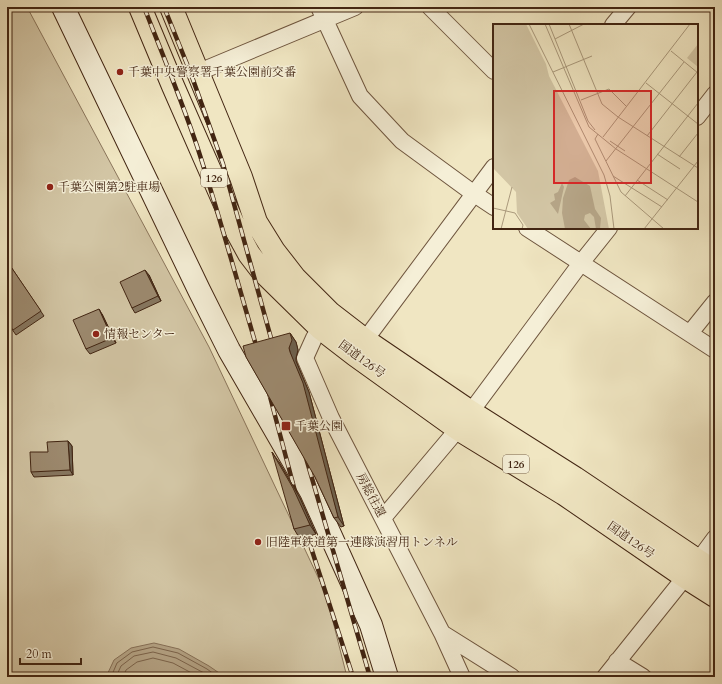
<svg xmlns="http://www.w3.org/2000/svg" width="722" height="684" font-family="Cardo,'Noto Serif JP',serif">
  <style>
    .green { fill: #d2c5a4; stroke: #8a755b }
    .water { fill: #b5a486; stroke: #877158 }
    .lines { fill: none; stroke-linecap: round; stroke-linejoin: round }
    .shore { stroke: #7c644c; stroke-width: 1 }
    .street-casing { stroke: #6e553e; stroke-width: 18 }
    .secondary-casing { stroke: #422512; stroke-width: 24 }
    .highway-casing { stroke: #422512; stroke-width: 24 }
    .street { stroke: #f5efd7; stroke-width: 16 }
    .secondary { stroke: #f5efd7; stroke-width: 22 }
    .highway { stroke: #f0e6c2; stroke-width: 22 }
    .rail-casing { stroke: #422512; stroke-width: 4.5 }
    .rail { stroke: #f5efd7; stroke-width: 3; stroke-dasharray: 9; stroke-linecap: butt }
    .wall { fill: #86765f; stroke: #422512 }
    .shaded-wall { fill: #6d604d; stroke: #422512 }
    .building { fill: #9c896e; stroke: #422512 }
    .poi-dot { fill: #8f2418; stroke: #f5efd7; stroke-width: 1.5 }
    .labels { text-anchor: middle; stroke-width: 3; stroke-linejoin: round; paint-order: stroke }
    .shield { fill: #f5efd7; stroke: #78624d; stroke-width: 1 }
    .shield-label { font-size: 11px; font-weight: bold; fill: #422512 }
    .poi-label { font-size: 12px; fill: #422512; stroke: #f5efd7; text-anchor: start }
    .street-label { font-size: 12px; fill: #422512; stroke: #f5efd7 }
    .inset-road { fill: none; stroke: #aa997c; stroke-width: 1 }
    .view { fill: #d62828; fill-opacity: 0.15; stroke: #d62828; stroke-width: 2 }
    .inset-edge { fill: none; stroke: #422512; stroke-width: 2 }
  </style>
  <rect width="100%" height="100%" fill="#f0e6c2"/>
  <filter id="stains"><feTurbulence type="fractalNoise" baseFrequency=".005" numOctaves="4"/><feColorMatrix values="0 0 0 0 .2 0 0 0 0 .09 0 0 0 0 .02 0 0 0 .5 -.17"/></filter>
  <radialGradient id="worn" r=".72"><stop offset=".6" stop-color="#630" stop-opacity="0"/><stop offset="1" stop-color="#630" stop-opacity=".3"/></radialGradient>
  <path class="green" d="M7,7H27L209,347L326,594L347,677H7Z"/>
  <path class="water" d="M154,643L179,649L209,666L225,677H106L114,660L131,648Z"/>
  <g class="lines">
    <path class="shore" d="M111,677L117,663L132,652L153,647L178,653L207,669L218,677
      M116,677L121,666L134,656L153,652L176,658L204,673L210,677
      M123,677L126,670L137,662L153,658L173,663L199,677"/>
    <g class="street-casing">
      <path id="street" d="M319,7L360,96L402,141L473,193L494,207
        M430,7L494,71
        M613,25L628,7
        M199,72L355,7
        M697,117L715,94
        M527,228L715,350
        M326,320L314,338L305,358L331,418L442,633L462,677
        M690,333L715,302
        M365,340L494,167
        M383,518L458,429L581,263L609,228
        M442,633L512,677
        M617,661L643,677
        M605,677L698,561L715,538"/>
    </g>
    <g class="secondary-casing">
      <path id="secondary" d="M63,7L199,290L229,350L311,492L371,625L387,677"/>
    </g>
    <g class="highway-casing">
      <path id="highway" d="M140,7L173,86L237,232L249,254L262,271L320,328L355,355L458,429L564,494L685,577L715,596
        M171,7L241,177L256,222L274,251L295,278L330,313L365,340L471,412L575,478L715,572"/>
    </g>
    <use href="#street" class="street"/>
    <use href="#secondary" class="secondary"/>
    <use href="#highway" class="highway"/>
    <g class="rail-casing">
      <path id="rail" d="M144,7C162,53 181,99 197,146C219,214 238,284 258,352
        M164,7L191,74L223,164L274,349
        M268,389L297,499
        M304,451L370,677
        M304,526L353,677"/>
    </g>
    <use href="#rail" class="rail"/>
  </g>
  <path class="wall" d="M11,267L44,316L16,335L7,322Z
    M149,275L161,301L135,313L132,308Z
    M102,314L116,343L90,354L86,349Z
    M290,333L296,342L298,350L296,358V361L309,392L344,526L341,527L334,518L315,477Z
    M68,441L72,446L73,475L34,477L31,472L48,452Z
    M279,462L300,498L316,534L300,539L294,529Z"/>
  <path class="shaded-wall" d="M145,270L149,275L161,301L158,296Z
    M99,309L102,314L116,343L112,338Z
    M290,333L296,342L298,350L296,358V361L309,392L344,526L338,517L290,352L289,348Z
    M68,441L72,446L73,475L70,470Z
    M272,452L279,462L300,498L316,534L310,525Z"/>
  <path class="building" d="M7,261L41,311L13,330L7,322Z
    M145,270L158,296L132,308L120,282Z
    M99,309L112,338L86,349L73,320Z
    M290,333L292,340L289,348L290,352L303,383L338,517L334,518L315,477L246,357L243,346Z
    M68,441L70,470L31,472L30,452H48L47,442Z
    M272,452L293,488L310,525L294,529Z"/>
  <g class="poi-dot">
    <circle cx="120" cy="72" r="4"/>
    <circle cx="50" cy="187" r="4"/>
    <circle cx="96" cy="334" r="4"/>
    <rect x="281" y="421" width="10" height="10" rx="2"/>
    <circle cx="258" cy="542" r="4"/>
  </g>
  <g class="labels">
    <g class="shield">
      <rect x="201" y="169" width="26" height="18" rx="3"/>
      <rect x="503" y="455" width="26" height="18" rx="3"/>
    </g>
    <g class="shield-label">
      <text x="214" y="182">126</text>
      <text x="516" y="468">126</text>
    </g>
    <g class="poi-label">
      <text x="128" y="76">千葉中央警察署千葉公園前交番</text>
      <text x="58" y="191">千葉公園第2駐車場</text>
      <text x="104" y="338">情報センター</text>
      <text x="295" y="430">千葉公園</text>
      <text x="266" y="546">旧陸軍鉄道第一連隊演習用トンネル</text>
    </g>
    <g class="street-label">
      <text transform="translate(362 359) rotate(36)" y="4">国道126号</text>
      <text transform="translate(371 495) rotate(62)" y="4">房総往還</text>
      <text transform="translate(631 540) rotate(35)" y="4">国道126号</text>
    </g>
  </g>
  <g transform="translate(493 24)">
    <rect width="205" height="205" fill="#f0e6c2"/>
    <path d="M0,0H33L53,40L56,52L105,147L116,205H35L24,189L23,168L0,144ZM205,20V43L194,34Z" fill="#d2c5a4"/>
    <path d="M82,153L97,162L102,185L108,194L107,205H103L101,193L97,189L92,191L91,196L98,205H72L69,189L70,174L76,156ZM69,159L71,163L65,190L57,179L62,176L61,170L65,168Z" fill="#b5a486"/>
    <path class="inset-road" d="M36,0L111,151L117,172L121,205M52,0L96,103L123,125L205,178M56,0L95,97L102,106M76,0L109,80L125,93L205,144M62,15L91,0M178,27L205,49M60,48L99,32M153,59L205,100M88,76L116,65L133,82M105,110L102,115L128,168L171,205M154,112L204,48M110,113L197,0M117,117L132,127M164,130L187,145M186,133L205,109M113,137L191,38M120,152L169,183M144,156L175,176M132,172L205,79M0,184L22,189L30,201L29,205M8,205L19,163M151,205L205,137"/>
    <path class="view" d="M61,67H158V159H61Z"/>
    <rect width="205" height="205" class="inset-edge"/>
  </g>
  <rect width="722" height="684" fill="none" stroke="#f0e6c2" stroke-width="24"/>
  <rect x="8" y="8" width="706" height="668" fill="none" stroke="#422512" stroke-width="2"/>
  <rect x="12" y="12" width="698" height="660" fill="none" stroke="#422512"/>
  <path d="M20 658v6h61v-6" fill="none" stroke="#422512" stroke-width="2"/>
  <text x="26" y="658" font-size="12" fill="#422512" stroke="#f5efd7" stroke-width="3" paint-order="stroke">20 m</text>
  <rect width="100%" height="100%" filter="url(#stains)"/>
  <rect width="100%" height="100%" fill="url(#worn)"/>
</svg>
